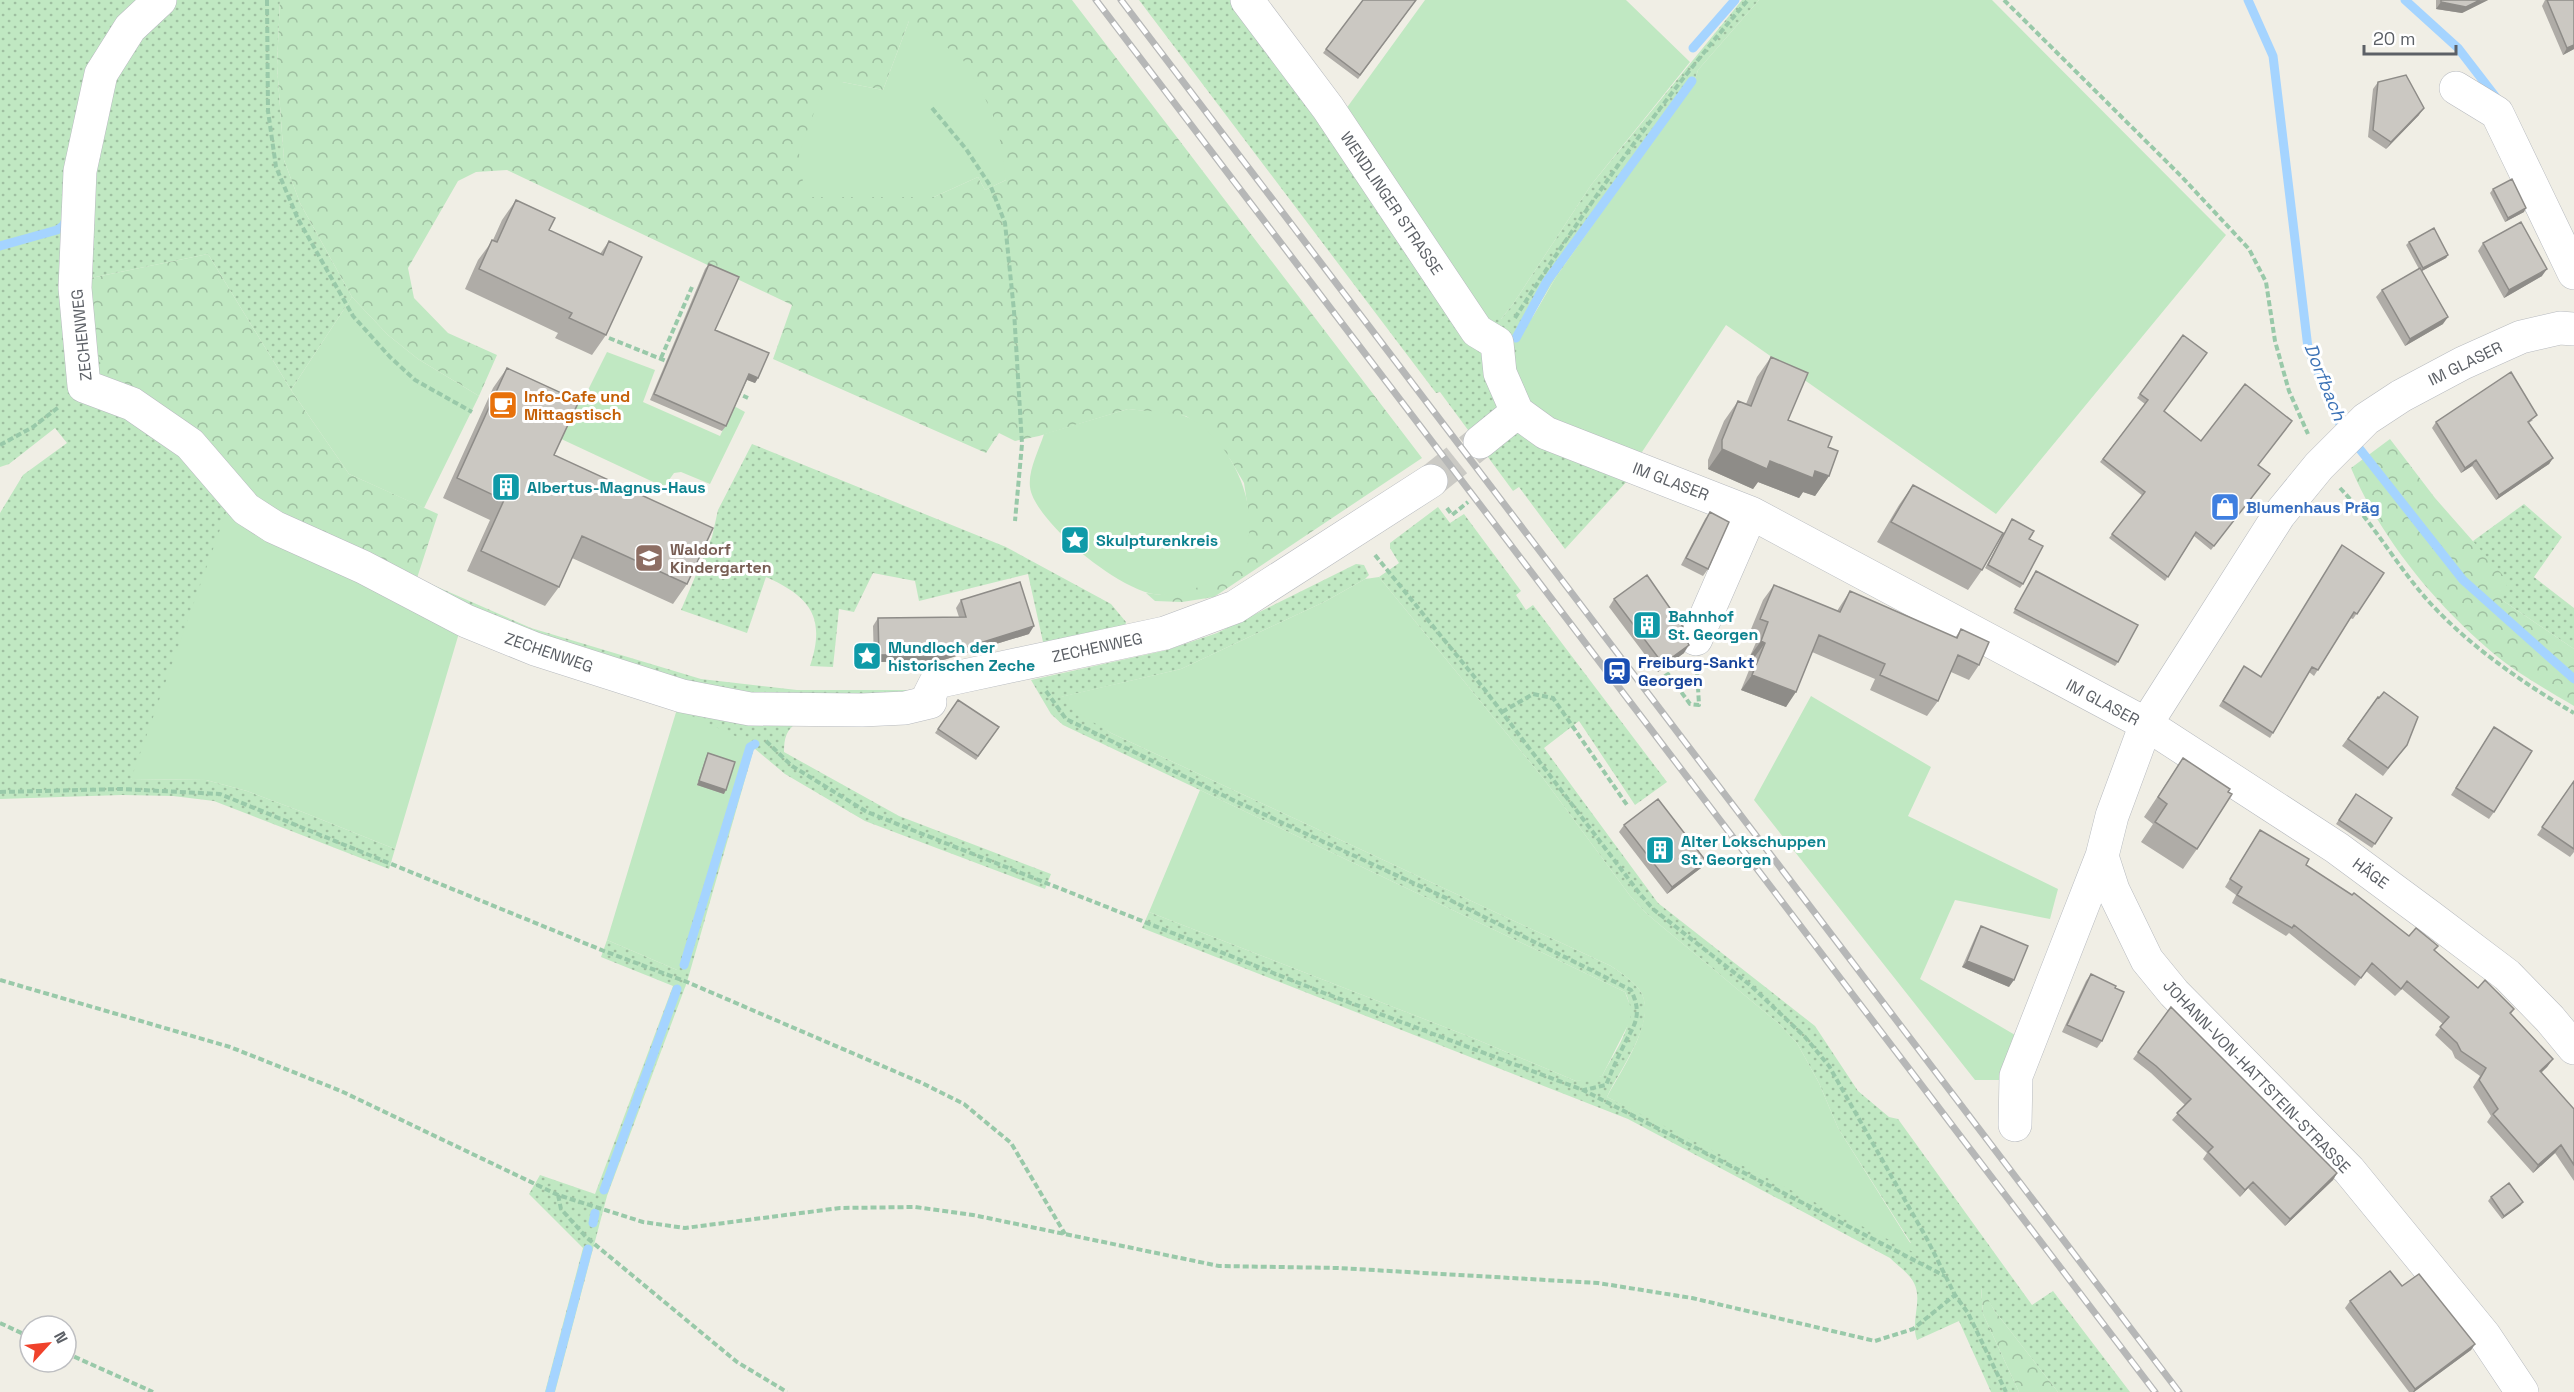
<svg xmlns="http://www.w3.org/2000/svg" width="2574" height="1392" font-family="'Space Grotesk',sans-serif">
  <style>
    .grass { fill: url(#grass-dots) }
    .forest { fill: url(#forest-crowns); fill-rule: evenodd }
    .green { fill: #c0e8c2 }
    .lines { fill: none; stroke-linecap: round; stroke-linejoin: round }
    .stream { stroke: #a5d4ff; stroke-width: 9 }
    .minor-tunnel { stroke: #cbcac5; stroke-width: 33; stroke-dasharray: 33 16; stroke-linecap: butt }
    .minor-casing { stroke: #b7babf; stroke-width: 34 }
    .path { stroke: #99c9a9; stroke-width: 4; stroke-dasharray: 6 3; stroke-linecap: butt }
    .minor { stroke: #fff; stroke-width: 33 }
    .rail-casing { stroke: #b6b7b7; stroke-width: 7 }
    .rail { stroke: #fff; stroke-width: 4.5; stroke-dasharray: 14; stroke-linecap: butt }
    .wall { fill: #afaca7 }
    .shaded-wall { fill: #8e8c88 }
    .building { fill: #cbc8c2; stroke: #8e8c88; stroke-width: 1.5 }
    .labels { text-anchor: middle; stroke-width: 6; stroke-linejoin: round; paint-order: stroke }
    .street-label { font-size: 16px; fill: #5c6066; stroke: #fff }
    .food-label { font-size: 16px; font-weight: bold; fill: #c56008; stroke: #fff; text-anchor: start }
    .culture-label { font-size: 16px; font-weight: bold; fill: #0d838f; stroke: #fff; text-anchor: start }
    .shop-label { font-size: 16px; font-weight: bold; fill: #366cbe; stroke: #fff; text-anchor: start }
    .education-label { font-size: 16px; font-weight: bold; fill: #785e54; stroke: #fff; text-anchor: start }
    .transit-label { font-size: 16px; font-weight: bold; fill: #164399; stroke: #fff; text-anchor: start }
    .water-label { font-size: 18px; font-style: italic; fill: #3d73b6; stroke: #fff }
  </style>
  <defs>
    <pattern id="grass-dots" width="8" height="8" patternUnits="userSpaceOnUse" patternTransform="scale(1.5)"><rect width="8" height="8" fill="#c0e8c2"/><path d="M2 2h.1M6 6h.1" fill="none" stroke="#9fbfa1" stroke-width="1.8" stroke-linecap="round"/></pattern>
    <pattern id="forest-crowns" width="20" height="18" patternUnits="userSpaceOnUse" patternTransform="scale(1.5)"><rect width="20" height="18" fill="#c0e8c2"/><path d="M2 6a3 3 0 1 1 6 0M12 15a3 3 0 1 1 6 0" fill="none" stroke="#9fbfa1"/></pattern>
  </defs>
  <rect width="100%" height="100%" fill="#f0eee5"/>
  <path class="grass" d="M0,0H280L277,66L284,160L300,203L352,297L291,390L208,254L86,279L417,578L531,628L701,679L797,690H918L798,722C786,730 784,738 784,752L899,816L1051,874L1045,889L865,821L785,774L754,748L687,982L607,1196L555,1392H545L583,1248L529,1194L540,1175L595,1194L673,986L601,957L607,940L677,970V709C564,669 452,635 346,578L131,779L206,780L247,791L300,811L395,849L389,869L214,801L173,796L122,795L0,799V513L23,475L67,443L55,428L9,464L0,467Z
    M1139,0H1256L1501,319L1513,304L1591,185L1742,0H1759L1698,70L1695,80L1556,277L1532,316L1575,429L1629,479L1565,549L1519,487L1513,491L1440,392L1436,393Z
    M752,444L1006,547L1111,604L1126,622L1125,627L1045,651L1028,574L919,601L915,581L873,573L854,612L839,609L833,667L810,666C826,618 811,597 766,577L747,633L681,610L712,537L718,510Z
    M2524,504L2562,537L2534,577L2574,608V649L2502,600L2473,541Z
    M1438,507L1450,523L1464,514L1521,591L1516,595L1526,610L1533,605L1667,782L1635,805L1579,721L1544,748L1658,903L1815,1026L1858,1091L1889,1117L1898,1119L2032,1305L2053,1291L2130,1392H2058L1994,1310L1981,1288L1983,1314L2019,1392H1991L1959,1321L1917,1340C1910,1321 1923,1301 1914,1283C1910,1274 1897,1265 1890,1258L1628,1119L1142,928L1149,912L1473,1038L1576,1081L1602,1076C1615,1050 1640,1020 1625,992L1063,725L1051,714L1031,680L1167,650L1217,633L1356,564L1364,565L1369,575L1365,579L1326,601L1181,669L1061,697L1111,733L1611,966C1622,974 1636,982 1642,994C1656,1024 1619,1070 1607,1097L1911,1243L1838,1128L1819,1083L1797,1043L1778,1023L1647,914L1631,897L1543,778L1379,577L1399,563L1390,548V543Z"/>
  <path class="forest" d="M280,0H1072L1422,458L1214,597L1182,602L1155,601L1146,593L1161,595L1194,588L1248,509L1244,483L1230,459L1206,431L1186,416L1128,409L1039,436L1015,441L999,433L986,453L773,359L792,305L507,170L476,172L458,181L408,268L414,298L448,333L497,355L479,396L418,359L388,335L352,297L300,203L284,160L277,66ZM909,21L1006,180L985,190L978,177L934,197L842,82L883,90Z
    M208,254L291,390L349,474L438,514L417,578L257,509L119,391L103,372L94,339L86,279Z
    M2390,439L2435,498L2508,581L2502,600L2574,649V706C2545,689 2510,669 2486,647C2430,598 2380,536 2351,468Z
    M1981,1286L1994,1310L2058,1392H2019L1983,1314Z"/>
  <path class="green" d="M1425,0H1626L1690,62L1591,185L1513,304L1501,319H1484L1343,113Z
    M1759,0H1992L2226,235L1996,514L1726,325L1640,455L1575,429L1533,405L1517,388L1515,360L1518,342L1556,277L1695,80L1698,70Z
    M909,21H914L963,60L985,98L998,127L1006,180L985,190L978,177L934,197H805L799,153L825,83L842,82L883,90Z
    M352,297L388,335L418,359L479,396L424,508L349,474L291,390Z
    M607,352L655,370L643,402L720,436L734,406L745,412L710,484L681,472L674,473L664,487L557,437L577,393L585,396Z
    M1128,409C1142,411 1176,412 1187,417C1230,436 1266,513 1242,557C1237,568 1214,582 1202,586C1190,590 1176,595 1163,595C1135,596 1088,560 1069,542C1057,530 1032,505 1030,487C1028,470 1039,450 1044,434Z
    M228,507L239,516C311,558 382,599 459,633L395,849L300,811L247,791L206,780L131,779Z
    M1379,577L1543,778L1631,897L1647,914L1778,1023L1797,1043L1819,1083L1838,1128L1917,1254L1607,1097C1620,1072 1655,1023 1642,994C1636,982 1622,974 1611,966L1111,733L1073,710L1060,697L1181,669L1326,601L1365,579Z
    M1811,696L1931,767L1908,816L2058,889L2050,919L1955,900L1920,979L2015,1035L2002,1080H1975L1754,800Z
    M677,709L748,742L677,970L607,940Z
    M1200,790L1625,992L1631,1008L1630,1021L1602,1076L1591,1080L1576,1081L1473,1038L1149,912Z"/>
  <g class="lines">
    <path class="stream" d="M2248,0L2273,56L2308,348L2340,424L2463,580L2574,679
      M2405,0L2458,48L2498,100
      M1693,48L1735,0
      M0,246L57,230L63,226L67,218
      M1516,338L1547,281L1692,81
      M684,965L750,747L755,744
      M604,1190L677,989
      M593,1223L595,1213
      M550,1392L588,1249"/>
    <path class="minor-tunnel" d="M1431,481L1480,442"/>
    <g class="minor-casing">
      <path id="minor" d="M160,0L130,28L101,74L80,171L75,288L84,386L132,404L190,444L246,509L274,527L363,567L466,621L535,649L682,696L750,709L862,710L905,708L930,702L929,696L936,682L1165,633L1235,607L1431,481
        M1247,0L1328,108L1477,331L1497,343L1500,373L1517,412
        M2456,88L2497,113L2574,273
        M1517,412L1546,433L1751,513L2146,724L2337,848L2429,916L2507,975L2550,1019L2574,1048
        M1480,442L1517,412
        M1696,639L1751,513
        M2015,1125L2016,1076L2102,856
        M2522,1392L2484,1335L2349,1170L2174,993L2147,960L2113,890L2102,856L2112,816L2146,724L2279,515L2319,466L2366,419L2401,396L2463,363L2521,337L2560,328L2574,329"/>
    </g>
    <path class="path" d="M267,0L268,111L276,167L298,219L353,316L390,357L415,380L472,412
      M2004,0L2181,176L2249,249L2266,282L2275,341L2289,391L2308,434
      M932,108L966,149L991,187L1005,223L1014,311L1022,444L1015,521
      M1515,318C1586,207 1662,99 1748,0
      M609,338L671,363
      M661,358L692,287
      M735,392L748,398
      M0,445L33,427L60,406
      M2340,488C2374,524 2398,568 2431,604C2472,648 2523,683 2574,713
      M1447,508L1452,515L1468,502
      M1375,555L1485,690L1640,894L1653,909L1750,985L1805,1037L1829,1066L1927,1239L1955,1295L1968,1313L2006,1392
      M1650,687L1668,674L1690,704L1699,705L1697,670
      M1046,691L1066,719L1235,801L1446,898L1631,990C1644,1018 1633,1025 1622,1049C1616,1061 1611,1073 1606,1085L1584,1090
      M1502,712L1533,694L1553,698L1627,805
      M766,741L792,766L867,812L1324,993L1583,1090L1945,1276
      M0,792L122,789L220,794L604,951L687,982L922,1083L964,1104L1011,1143L1065,1234
      M0,980L230,1047L341,1091L558,1195L643,1222L685,1228L840,1208L915,1207L973,1215L1219,1266L1338,1268L1598,1283L1692,1298L1875,1341L1913,1329L1955,1295
      M558,1195L561,1209L586,1237L737,1362L787,1392
      M0,1323L30,1337
      M66,1353L153,1392"/>
    <use href="#minor" class="minor"/>
    <g class="rail-casing">
      <path id="rail" d="M1096,0L2155,1392
        M1121,0L2179,1392"/>
    </g>
    <use href="#rail" class="rail"/>
  </g>
  <path class="wall" d="M1363,0H1416L1358,79L1323,53Z
    M2436,0H2488L2462,13L2436,9Z
    M2545,0H2574V49L2563,55L2542,6Z
    M2378,82L2419,115L2386,149L2368,137L2373,89Z
    M2493,189L2524,212L2505,222L2490,193Z
    M516,200L549,230L600,254L609,241L606,335L592,355L555,338L558,333L465,289L478,260L493,240L502,220Z
    M2409,242L2448,255L2446,258L2422,271L2443,324L2405,346L2376,297L2382,290L2419,269L2406,245Z
    M2483,243L2542,276L2504,298L2478,251Z
    M709,264L715,330L758,378L755,383L747,380L726,426L722,431L650,400L705,269Z
    M2183,335L2164,412L2201,441L2258,465L2270,474L2211,550L2194,536L2165,581L2109,538L2143,496L2100,462L2145,404L2137,398Z
    M1771,357L1788,420L1828,447L1829,476L1815,496L1803,492L1799,498L1758,482L1753,489L1708,469V460L1724,421L1738,401L1746,404L1757,377Z
    M507,368L554,455L687,584L673,604L572,558L559,587L545,606L467,571L490,520L443,498L493,388Z
    M2533,420L2529,423L2553,458L2549,464L2496,500L2472,466L2461,473L2432,428L2436,422Z
    M1913,485L1982,570L1968,590L1877,542L1899,505Z
    M1710,512L1708,569L1703,576L1681,565L1705,519Z
    M2012,519L2029,539L2023,584L2020,588L1985,568Z
    M2036,571L2118,662L2115,666L2013,613Z
    M2384,573L2353,619L2350,618L2314,676L2309,672L2270,738L2219,706L2241,671L2261,676Z
    M1774,585L1837,611L1850,591L1955,638L1961,629L1979,665L1969,680L1951,672L1938,701L1927,716L1870,690L1875,679L1812,652L1786,707L1741,690L1754,658L1750,656L1758,638L1749,634L1763,600Z
    M1614,599L1683,634L1684,653L1658,672L1609,607Z
    M961,600L1029,634L940,661L874,662L873,626L878,618L959,617L956,608Z
    M2378,697L2407,745L2383,776L2342,746Z
    M958,700L999,727L976,760L935,733Z
    M2489,735L2494,812L2489,819L2451,795Z
    M708,753L724,794L697,785L706,757Z
    M2183,758L2228,792L2197,849L2183,869L2141,842L2153,824L2144,817Z
    M2574,781V852L2570,857L2537,835Z
    M2356,794L2392,818L2372,848L2336,824Z
    M1624,825L1706,861L1701,868L1667,894L1619,832Z
    M2260,830L2306,865L2409,936L2435,951L2478,988L2514,1009L2511,1014L2553,1059L2547,1067L2541,1073L2574,1109V1181L2555,1153L2533,1173L2487,1122L2491,1116L2473,1087L2480,1076L2455,1058L2452,1051L2435,1035L2443,1024L2402,989L2395,996L2366,971L2355,986L2289,933L2286,936L2232,903L2236,895L2225,887Z
    M1981,926L2009,987L1962,967L1977,933Z
    M2091,974L2115,988L2102,1041L2097,1048L2062,1032L2086,981Z
    M2171,1007L2337,1173L2333,1180L2285,1226L2248,1188L2240,1197L2203,1159L2207,1153L2172,1120L2185,1105L2151,1073L2133,1059Z
    M2491,1197L2521,1205L2502,1219L2488,1201Z
    M2402,1286L2475,1344L2471,1350L2414,1392H2409L2345,1308L2350,1301Z"/>
  <path class="shaded-wall" d="M2488,0L2462,13L2436,9L2441,2Z
    M2574,45V49L2563,55L2567,48Z
    M2424,108L2419,115L2386,149L2391,142Z
    M2526,208L2524,212L2505,222L2508,218Z
    M2448,255L2446,258L2420,272L2423,268Z
    M2547,269L2542,276L2504,298L2509,290Z
    M2448,317L2443,324L2405,346L2410,339Z
    M749,374L758,378L755,383L745,379Z
    M1722,449L1815,471L1829,476L1815,496L1803,492L1799,498L1758,482L1753,489L1708,469Z
    M2553,458L2549,464L2496,500L2499,495Z
    M2476,460L2472,466L2461,473L2465,468Z
    M1034,626L1029,634L940,661L874,662L879,655Z
    M1761,641L1765,643L1754,658L1750,656Z
    M1689,645L1684,653L1658,672L1663,664Z
    M1752,675L1796,692L1786,707L1741,690Z
    M699,781L726,790L724,794L697,785Z
    M1706,861L1701,868L1667,894L1672,887Z
    M1967,961L2014,980L2009,987L1962,967Z
    M2553,1059L2547,1067L2534,1079L2540,1071Z
    M2561,1145L2555,1153L2533,1173L2538,1165Z
    M2337,1173L2333,1180L2285,1226L2290,1219Z
    M2253,1182L2248,1188L2240,1197L2245,1190Z
    M2523,1202L2521,1205L2502,1219L2504,1216Z
    M2475,1344L2471,1350L2414,1392H2413L2415,1389Z"/>
  <path class="building" d="M1363,0H1416L1360,75L1326,49Z
    M2441,0H2480L2466,7L2441,2Z
    M2547,0H2574V45L2567,48Z
    M2406,75L2424,108L2391,142L2373,130L2378,82Z
    M2512,179L2526,208L2508,218L2493,189Z
    M516,200L555,218L549,230L603,255L609,241L642,257L606,335L569,318L572,313L479,269L492,240L497,242Z
    M2521,222L2547,269L2509,290L2483,243Z
    M2434,228L2448,255L2423,268L2409,242Z
    M709,264L739,277L715,330L769,353L758,378L749,374L726,426L654,394Z
    M2420,268L2448,317L2410,339L2382,290Z
    M2183,335L2207,353L2164,411L2201,441L2245,384L2292,421L2258,465L2270,474L2214,546L2196,532L2168,577L2112,534L2145,492L2103,459L2148,400L2140,394Z
    M1771,357L1808,373L1788,420L1832,437L1828,447L1838,451L1829,476L1815,471L1813,478L1770,461L1767,469L1722,449V440L1738,401L1751,406Z
    M507,368L579,401L554,455L713,528L687,584L582,536L559,587L481,551L504,500L457,478Z
    M2511,372L2537,415L2528,422L2553,458L2499,495L2476,460L2465,468L2436,422Z
    M1913,485L2003,533L1982,570L1891,522Z
    M1710,512L1729,522L1708,569L1686,558Z
    M2012,519L2034,531L2029,539L2043,546L2023,584L1988,565Z
    M2342,545L2384,573L2357,614L2354,612L2318,670L2312,667L2273,733L2223,701L2244,666L2261,677Z
    M2036,571L2138,625L2118,662L2015,609Z
    M1647,575L1683,627V634L1689,645L1663,664L1614,599Z
    M1020,582L1034,626L945,654L879,655L878,618L966,617L961,600Z
    M1774,585L1840,612L1850,591L1957,638L1961,629L1989,642L1979,665L1958,655L1938,701L1880,675L1885,664L1819,635L1796,692L1752,675L1765,643L1761,641L1768,622L1760,619Z
    M2384,692L2418,717L2407,745L2388,768L2348,739L2378,697L2379,698Z
    M958,700L999,727L978,756L938,729Z
    M2494,727L2532,751L2494,812L2456,788Z
    M708,753L735,762L726,790L699,781Z
    M2183,758L2230,789L2228,792L2232,794L2197,849L2155,822L2167,804L2158,797Z
    M2574,781V849L2542,827Z
    M2356,794L2392,818L2375,844L2339,820Z
    M1658,799L1706,861L1672,887L1624,825Z
    M2260,830L2309,859L2306,865L2352,895L2354,893L2409,936L2416,928L2438,946L2434,950L2478,988L2485,980L2514,1009L2510,1013L2553,1059L2540,1071L2574,1109V1165L2561,1145L2538,1165L2493,1114L2498,1109L2479,1080L2486,1068L2461,1051L2457,1043L2440,1027L2449,1017L2407,981L2401,989L2372,963L2361,978L2294,925L2292,928L2237,895L2242,887L2230,879Z
    M1981,926L2028,946L2014,980L1967,961Z
    M2091,974L2116,986L2115,988L2124,992L2102,1041L2067,1025Z
    M2171,1007L2337,1173L2290,1219L2253,1182L2245,1190L2208,1152L2213,1147L2177,1113L2191,1099L2156,1066L2138,1052Z
    M2509,1183L2523,1202L2504,1216L2491,1197Z
    M2390,1271L2402,1286L2419,1274L2475,1344L2415,1389L2350,1301Z"/>
  <defs>
    <g id="cafe-square" transform="scale(1.5)"><rect x="-9" y="-9" width="18" height="18" rx="4" fill="#e8710a" stroke="#fff"/><path d="M-5.5-4.5H6V0H3Q3 3.5 0 3.5H-2.5Q-5.5 3.5-5.5 0ZM3-3.2v2h1.7v-2ZM-6 4.5H4V6H-6Z" fill="#fff"/></g>
    <g id="building-square" transform="scale(1.5)"><rect x="-9" y="-9" width="18" height="18" rx="4" fill="#0f9aa8" stroke="#fff"/><path d="M-4-6H4V6H1V3H-1V6H-4ZM-2.5-4.3h1.7v1.8h-1.7ZM.8-4.3h1.7v1.8H.8ZM-2.5-1h1.7V.8h-1.7ZM.8-1h1.7V.8H.8Z" fill="#fff"/></g>
    <g id="shop-square" transform="scale(1.5)"><rect x="-9" y="-9" width="18" height="18" rx="4" fill="#3f7fe0" stroke="#fff"/><path d="M-5-2.5h2.3a2.7 3.5 0 0 1 5.4 0H5L5.5 6h-11ZM-1.5-2.5h3a1.5 2.3 0 0 0-3 0Z" fill="#fff"/></g>
    <g id="sight-square" transform="scale(1.5)"><rect x="-9" y="-9" width="18" height="18" rx="4" fill="#0f9aa8" stroke="#fff"/><path d="M0-6L1.8-2.2L6-1.7L2.9 1.2L3.7 5.4L0 3.3L-3.7 5.4L-2.9 1.2L-6-1.7L-1.8-2.2Z" fill="#fff"/></g>
    <g id="school-square" transform="scale(1.5)"><rect x="-9" y="-9" width="18" height="18" rx="4" fill="#8d6e63" stroke="#fff"/><path d="M0-5L7-2L0 1L-7-2ZM-4 1L0 2.5L4 1V4Q0 6-4 4Z" fill="#fff"/></g>
    <g id="station-square" transform="scale(1.5)"><rect x="-9" y="-9" width="18" height="18" rx="4" fill="#1a4fb4" stroke="#fff"/><path d="M-3-6H3Q5-6 5-4V2Q5 4 3 4L4.5 6H3L1.5 4h-3L-3 6H-4.5L-3 4Q-5 4-5 2V-4Q-5-6-3-6ZM-3.5-4v3h7v-3ZM-3.5 1v1.5H-2V1ZM2 1v1.5H3.5V1Z" fill="#fff"/></g>
  </defs>
  <g fill-rule="evenodd">
    <use href="#cafe-square" x="503" y="405"/>
    <use href="#building-square" x="506" y="487"/>
    <use href="#shop-square" x="2225" y="507"/>
    <use href="#sight-square" x="1075" y="540"/>
    <use href="#school-square" x="649" y="558"/>
    <use href="#building-square" x="1647" y="625"/>
    <use href="#sight-square" x="867" y="656"/>
    <use href="#station-square" x="1617" y="671"/>
    <use href="#building-square" x="1660" y="850"/>
  </g>
  <g class="labels">
    <g class="street-label">
      <text transform="translate(1392 203) rotate(56)" y="6">WENDLINGER STRASSE</text>
      <text transform="translate(81 335) rotate(-96)" y="6">ZECHENWEG</text>
      <text transform="translate(2465 363) rotate(-26)" y="6">IM GLASER</text>
      <text transform="translate(1671 481) rotate(21)" y="6">IM GLASER</text>
      <text transform="translate(1097 647) rotate(-12)" y="6">ZECHENWEG</text>
      <text transform="translate(549 652) rotate(19)" y="6">ZECHENWEG</text>
      <text transform="translate(2103 702) rotate(28)" y="6">IM GLASER</text>
      <text transform="translate(2371 873) rotate(36)" y="6">HÄGE</text>
      <text transform="translate(2257 1076) rotate(46)" y="6">JOHANN-VON-HATTSTEIN-STRASSE</text>
    </g>
    <g class="food-label">
      <text x="524" y="402">Info-Cafe und<tspan x="524" dy="18">Mittagstisch</tspan></text>
    </g>
    <g class="culture-label">
      <text x="527" y="493">Albertus-Magnus-Haus</text>
      <text x="1096" y="546">Skulpturenkreis</text>
      <text x="1668" y="622">Bahnhof<tspan x="1668" dy="18">St. Georgen</tspan></text>
      <text x="888" y="653">Mundloch der<tspan x="888" dy="18">historischen Zeche</tspan></text>
      <text x="1681" y="847">Alter Lokschuppen<tspan x="1681" dy="18">St. Georgen</tspan></text>
    </g>
    <g class="shop-label">
      <text x="2246" y="513">Blumenhaus Präg</text>
    </g>
    <g class="education-label">
      <text x="670" y="555">Waldorf<tspan x="670" dy="18">Kindergarten</tspan></text>
    </g>
    <g class="transit-label">
      <text x="1638" y="668">Freiburg-Sankt<tspan x="1638" dy="18">Georgen</tspan></text>
    </g>
    <g class="water-label">
      <text transform="translate(2325 382) rotate(68)" y="6">Dorfbach</text>
    </g>
  </g>
  <g transform="translate(48 1344) rotate(63)"><circle r="28" fill="#ffffff" stroke="#bebfc2" stroke-width="1.5"/>
  <path d="M0-4.5L10 22L0 15L-10 22Z" fill="#f0422b"/>
  <text y="-9" font-size="16" font-weight="bold" text-anchor="middle" fill="#5c6066">N</text>
  </g>
  <path d="M2364 45v9h92v-9" fill="none" stroke="#5c6066" stroke-width="3"/>
  <text x="2373" y="45" font-size="18" fill="#5c6066" stroke="#ffffff" stroke-width="4.5" paint-order="stroke">20 m</text>
</svg>
